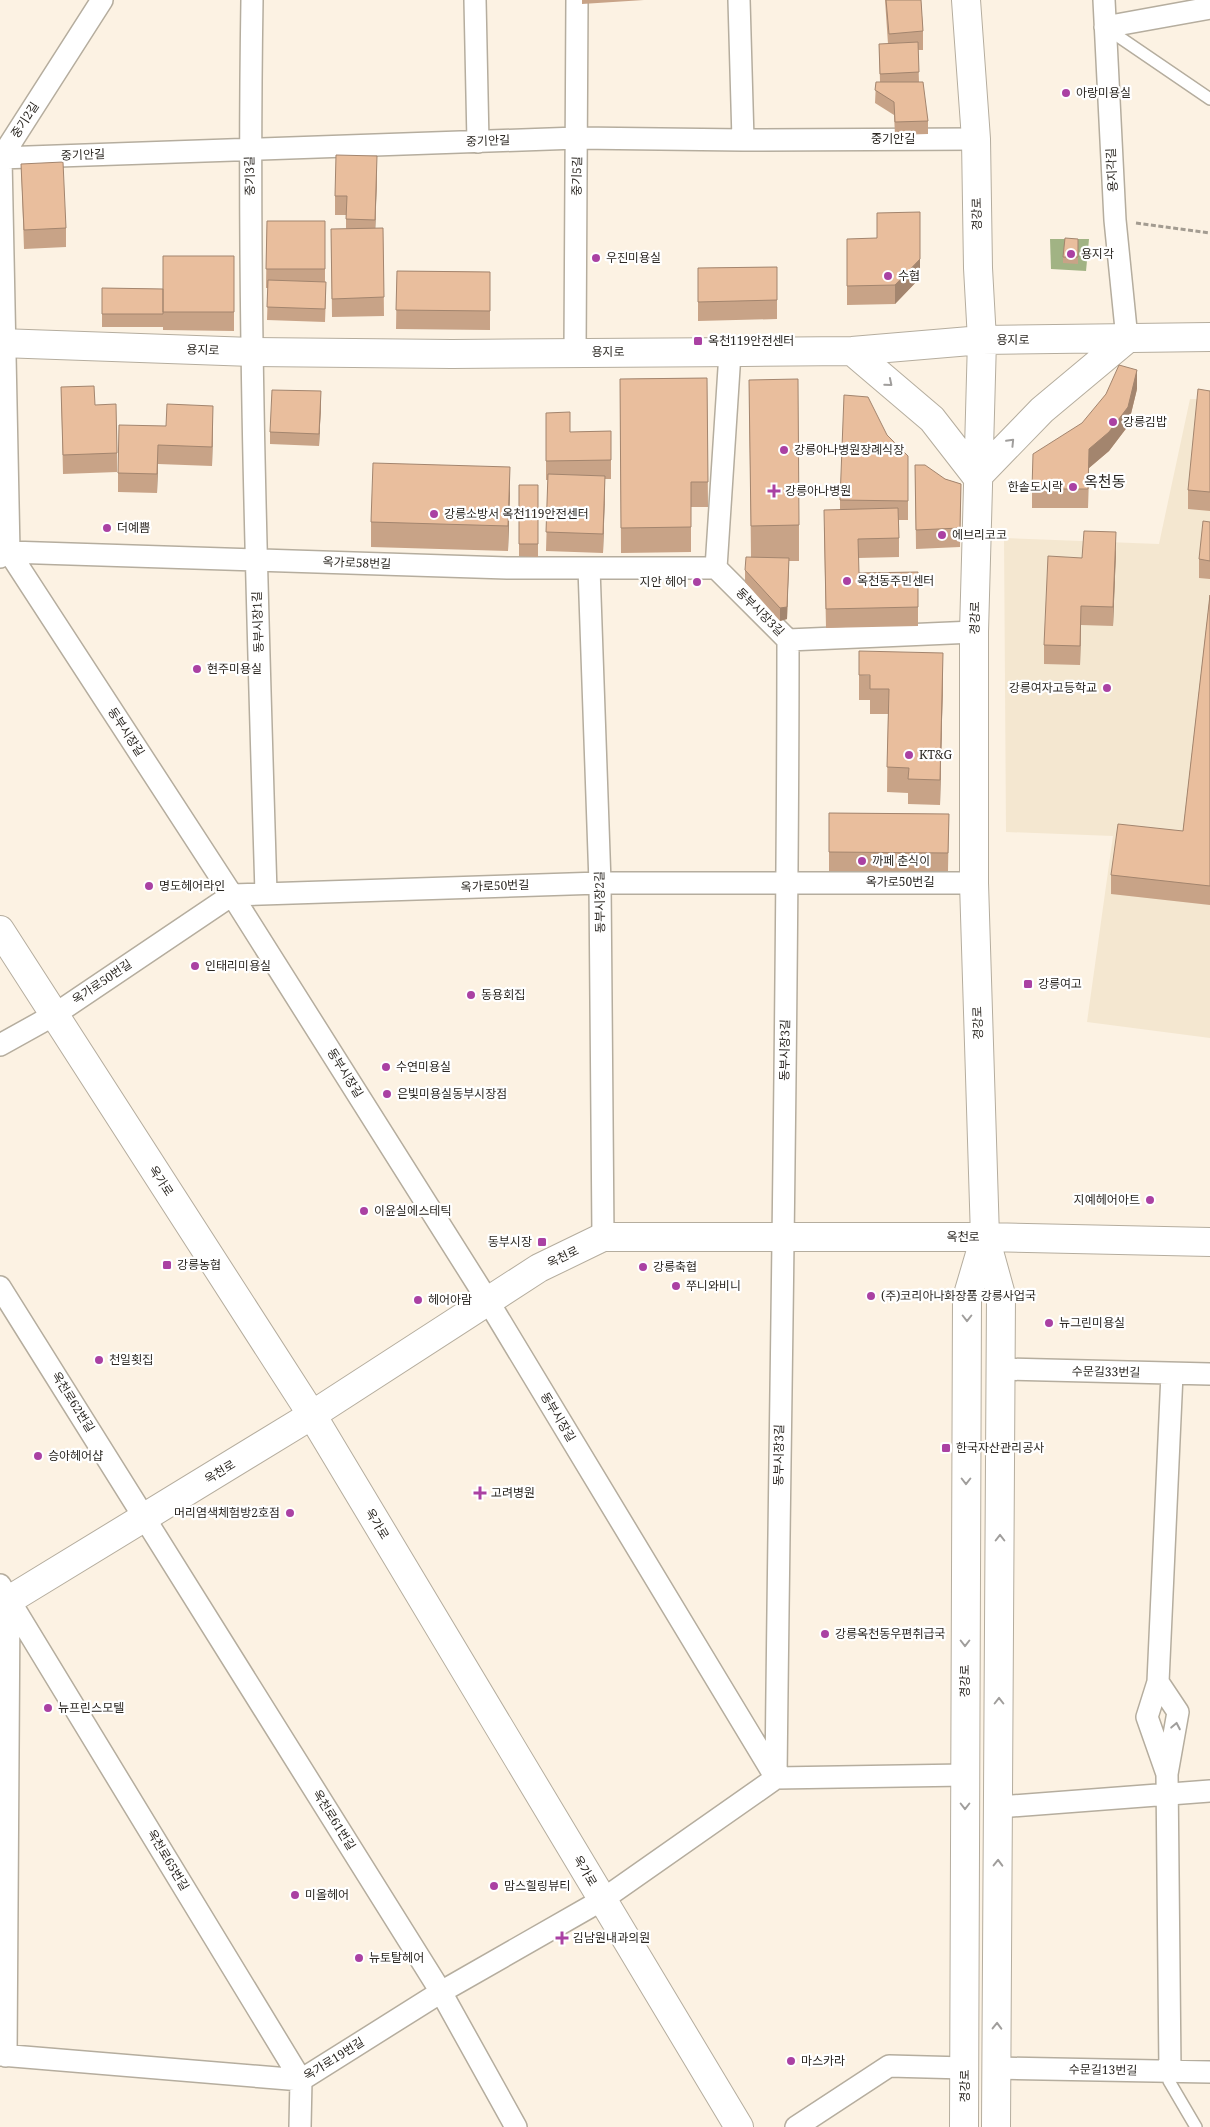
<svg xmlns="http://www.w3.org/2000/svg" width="1210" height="2127" font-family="'Noto Serif','Noto Sans KR',serif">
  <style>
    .built { fill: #f4e7d0 }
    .water { fill: #a1b384 }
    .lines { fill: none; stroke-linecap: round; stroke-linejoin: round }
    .lane-casing { stroke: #b5ad9e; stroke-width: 14 }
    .street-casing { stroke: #b5ad9e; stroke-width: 24 }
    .secondary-casing { stroke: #b5ad9e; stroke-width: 30 }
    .path { stroke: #a39c91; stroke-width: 3; stroke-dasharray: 5 2.5; stroke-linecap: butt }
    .lane { stroke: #fff; stroke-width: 11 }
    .street { stroke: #fff; stroke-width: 21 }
    .secondary { stroke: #fff; stroke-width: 28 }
    .wall { fill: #c8a387 }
    .shaded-wall { fill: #a3856e }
    .building { fill: #e9be9d; stroke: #a3856e }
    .oneway { stroke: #a09e9c }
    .poi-dot { fill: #aa41a3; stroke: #fff; stroke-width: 2 }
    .labels { text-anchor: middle; stroke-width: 4.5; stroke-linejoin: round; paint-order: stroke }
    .poi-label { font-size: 12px; fill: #2b2722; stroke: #fff; text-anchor: start }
    .street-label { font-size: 12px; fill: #2b2722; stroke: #fff }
    .quarter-label { font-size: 15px; fill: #2b2722; stroke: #fff }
  </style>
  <rect width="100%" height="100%" fill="#fcf2e3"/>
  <path class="built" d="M1190,399H1210V1038L1087,1022L1113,836L1006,832L1004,538L1159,544Z"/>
  <path class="water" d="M1050,239H1089L1086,271L1051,269Z"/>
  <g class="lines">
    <g class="lane-casing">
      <path id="lane" d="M1106,28L1210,99
        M1170,2071L1169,2081L1196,2127"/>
    </g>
    <g class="street-casing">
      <path id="street" d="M102,0L1,158L9,552L232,895L488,1301L776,1778
        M252,0C247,298 257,595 266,893
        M475,0L478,142
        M739,0L743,140
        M1104,0L1115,220L1127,339
        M1105,27L1210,8
        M0,158L577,138L743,140L976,139
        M575,352L577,0
        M730,353L716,568L788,640C788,1019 780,1399 776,1778
        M0,557L9,552L507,568H716
        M589,568L600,883L603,1237
        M788,640L974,632
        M0,1045L54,1015L232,895L600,883H974
        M0,1287L441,1992L516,2127
        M1001,1369L1210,1374
        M0,1585L301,2080L300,2127
        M1158,1682L1178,1712L1167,1774L1170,2071
        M1167,1774L1147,1717L1158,1682L1172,1374
        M999,1807L1210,1791
        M0,2055L301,2080L441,1992L602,1900L776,1778L965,1775
        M6,2056L9,1600
        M996,2068L1210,2072
        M796,2127L889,2066L965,2068"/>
    </g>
    <g class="secondary-casing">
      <path id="secondary" d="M966,0L976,139L978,268L982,340L974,632V883L985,1237L1001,1295L996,2127
        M0,343L252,352L452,354L743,352L852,351L982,340L1210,337
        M852,351L932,419L977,477L1042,410L1127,339
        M0,930L312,1415L739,2127
        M0,1600H9L312,1415L539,1268L603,1237H985L1210,1242
        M964,2127L967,1298L985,1237"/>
    </g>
    <path class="path" d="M1136,223L1210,233"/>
    <use href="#lane" class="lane"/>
    <use href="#street" class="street"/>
    <use href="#secondary" class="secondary"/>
  </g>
  <path class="wall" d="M582,0H644L582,4Z
    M885,0H921L923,31V50H918L919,82L928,121V134L895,135L894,115L875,103L876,82H880L879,44H888Z
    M21,164L66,228V247L24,249Z
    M377,175L375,229L383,228L384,316L332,317L331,229H346V215H335V196Z
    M267,221H325V282L326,294L325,322L267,320L268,288H266Z
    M847,239L920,278L895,304L847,305Z
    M1078,239V264L1063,263V257Z
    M234,256V331L163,330V327H102V288L163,289Z
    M777,267V319L698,321V268Z
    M397,271L490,272V330L396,329Z
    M707,378L708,507H691V552L621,553L620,379Z
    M749,380L799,525V561H789L787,619L780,621L745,582V570L751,557Z
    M61,387L95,405L117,453V472L63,474Z
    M1137,389L1128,426L1109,451L1089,468L1088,508H1032V489Z
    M1210,391V511L1188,509V490Z
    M321,404L319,446L270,444V432Z
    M546,413L570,432L611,431V479H605L603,553L546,551L548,480H546Z
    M213,425L212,466L158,464L157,493L118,492V473L166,426Z
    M887,435L908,456V520H899V557L858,558L859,573L918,572V626L826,628L824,528L840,509V500Z
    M915,465L945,479L961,484L960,547L916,549Z
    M519,485H538V557L519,556Z
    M510,492L508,551L371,547V522Z
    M1210,522V579L1199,578V559Z
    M1116,551L1113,626L1081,625L1080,665L1044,664V645L1082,558Z
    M1210,595V905L1111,894V875L1183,831Z
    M859,675L943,678L940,805L908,804V793L887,792L888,714H870V700H859Z
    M829,813L949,814L948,871H829Z"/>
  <path class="shaded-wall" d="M377,156V175L375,239V220Z
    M920,259V278L895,304V285Z
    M1137,370V389L1128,426L1109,451L1089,468L1088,508L1089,449Z
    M321,391V404L319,446V434Z
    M213,406V425L212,466V447Z
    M158,445V464L157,493V474Z
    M510,467V492L508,551V526Z
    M605,476V495L603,553V534Z
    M1116,532V551L1113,626V607Z
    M789,558L787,619L780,621V608Z
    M1081,606V625L1080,665V646Z
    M943,653V678L940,805V780Z"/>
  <path class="building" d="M886,0H921L923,31L889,34Z
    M918,42L919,72L880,74L879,44Z
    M876,82H923L928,121L895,122L894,102L875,90Z
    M336,155L377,156L375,220L346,219L347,196H335Z
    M63,162L66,228L24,230L21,164Z
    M920,212V259L895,285L847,286V239L877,238V213Z
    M267,221H325V269H266Z
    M383,228L384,297L332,299L331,229Z
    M1065,238L1078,239V257H1063Z
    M163,256H234V312H163Z
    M777,267V300L698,302V268Z
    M397,271L490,272V311L396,310Z
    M268,280L326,282L325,309L267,307Z
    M102,288L163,289V314H102Z
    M1119,365L1137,370L1128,407L1109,432L1089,449L1088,489H1032L1033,454L1082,423L1106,394Z
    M707,378L708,482H691V527L621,528L620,379Z
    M798,379L799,525L751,526L749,380Z
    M94,386L95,405L116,404L117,453L63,455L61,387Z
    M1198,389L1210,391V492L1188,490Z
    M272,390L321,391L319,434L270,432Z
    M844,395L868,397L887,435L908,456V501L840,500Z
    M167,404L213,406L212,447L158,445L157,474L118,473L119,425L166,426Z
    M570,412V432L611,431V460L546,461V413Z
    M373,463L510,467L508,526L371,522Z
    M915,465H925L945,479L961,484L960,528L916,530Z
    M548,474L605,476L603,534L546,532Z
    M519,485H538V544H519Z
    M898,508L899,538L858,539L859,573L918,572V607L826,609L824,510Z
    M1203,521L1210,522V561L1199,559Z
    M1084,531L1116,532L1113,607L1081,606L1080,646L1044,645L1048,556L1082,558Z
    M746,557L789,558L787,607L780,608L745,570Z
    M1210,595V886L1111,875L1118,824L1183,831Z
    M859,651L943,653L940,780L908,779L909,768L887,767L889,689H870V675H859Z
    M829,813L949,814L948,853L829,852Z"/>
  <defs><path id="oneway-chevron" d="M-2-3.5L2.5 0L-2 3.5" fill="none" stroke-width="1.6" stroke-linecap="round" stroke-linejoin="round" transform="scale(1.25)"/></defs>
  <g class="oneway">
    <use href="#oneway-chevron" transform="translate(889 383) rotate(40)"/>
    <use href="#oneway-chevron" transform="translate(1011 442) rotate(-46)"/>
    <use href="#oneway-chevron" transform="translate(967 1318) rotate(90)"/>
    <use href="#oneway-chevron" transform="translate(966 1481) rotate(90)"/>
    <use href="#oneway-chevron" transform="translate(1000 1538) rotate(-90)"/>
    <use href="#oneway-chevron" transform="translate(965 1643) rotate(90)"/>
    <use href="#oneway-chevron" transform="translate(999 1701) rotate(-90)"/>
    <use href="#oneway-chevron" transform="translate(1176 1726) rotate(-79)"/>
    <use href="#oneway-chevron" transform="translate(965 1806) rotate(90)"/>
    <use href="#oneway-chevron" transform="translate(998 1863) rotate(-89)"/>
    <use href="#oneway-chevron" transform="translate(997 2026) rotate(-89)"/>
  </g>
  <g class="poi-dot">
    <circle cx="1066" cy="93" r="5"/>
    <circle cx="1071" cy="254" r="5"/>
    <circle cx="596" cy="258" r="5"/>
    <circle cx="888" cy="276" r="5"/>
    <rect x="693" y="336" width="10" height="10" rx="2.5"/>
    <circle cx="1113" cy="422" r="5"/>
    <circle cx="784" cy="450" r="5"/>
    <circle cx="1073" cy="487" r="5"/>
    <path d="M771.5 483.5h5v5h5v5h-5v5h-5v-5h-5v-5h5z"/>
    <circle cx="434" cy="514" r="5"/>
    <circle cx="107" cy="528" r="5"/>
    <circle cx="942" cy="535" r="5"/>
    <circle cx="847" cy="581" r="5"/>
    <circle cx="697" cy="582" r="5"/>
    <circle cx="197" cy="669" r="5"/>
    <circle cx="1107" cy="688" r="5"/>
    <circle cx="909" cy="755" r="5"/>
    <circle cx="862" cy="861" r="5"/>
    <circle cx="149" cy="886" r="5"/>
    <circle cx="195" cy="966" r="5"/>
    <rect x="1023" y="979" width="10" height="10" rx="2.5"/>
    <circle cx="471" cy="995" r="5"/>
    <circle cx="386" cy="1067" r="5"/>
    <circle cx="387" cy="1094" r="5"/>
    <circle cx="1150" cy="1200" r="5"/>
    <circle cx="364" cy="1211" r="5"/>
    <rect x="537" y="1237" width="10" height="10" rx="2.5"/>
    <rect x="162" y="1260" width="10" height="10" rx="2.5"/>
    <circle cx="643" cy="1267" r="5"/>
    <circle cx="676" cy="1286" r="5"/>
    <circle cx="871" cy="1296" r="5"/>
    <circle cx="418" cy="1300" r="5"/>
    <circle cx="1049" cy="1323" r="5"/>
    <circle cx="99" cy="1360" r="5"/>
    <rect x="941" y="1443" width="10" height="10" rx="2.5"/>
    <circle cx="38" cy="1456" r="5"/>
    <path d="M477.5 1485.5h5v5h5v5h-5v5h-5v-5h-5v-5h5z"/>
    <circle cx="290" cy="1513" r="5"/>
    <circle cx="825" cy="1634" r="5"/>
    <circle cx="48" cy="1708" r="5"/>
    <circle cx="494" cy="1886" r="5"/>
    <circle cx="295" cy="1895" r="5"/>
    <path d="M559.5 1930.5h5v5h5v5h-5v5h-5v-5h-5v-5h5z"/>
    <circle cx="359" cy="1958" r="5"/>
    <circle cx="791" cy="2061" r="5"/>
  </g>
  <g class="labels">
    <g class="poi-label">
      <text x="1076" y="97">아랑미용실</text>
      <text x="1081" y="258">용지각</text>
      <text x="606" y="262">우진미용실</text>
      <text x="898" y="280">수협</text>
      <text x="708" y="345">옥천119안전센터</text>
      <text x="1123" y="426">강릉김밥</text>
      <text x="794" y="454">강릉아나병원장례식장</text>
      <text x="1063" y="491" text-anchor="end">한솥도시락</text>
      <text x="785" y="495">강릉아나병원</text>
      <text x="444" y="518">강릉소방서 옥천119안전센터</text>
      <text x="117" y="532">더예쁨</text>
      <text x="952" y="539">에브리코코</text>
      <text x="857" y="585">옥천동주민센터</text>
      <text x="687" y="586" text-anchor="end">지안 헤어</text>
      <text x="207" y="673">현주미용실</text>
      <text x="1097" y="692" text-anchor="end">강릉여자고등학교</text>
      <text x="919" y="759">KT&amp;G</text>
      <text x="872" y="865">까페 춘식이</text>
      <text x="159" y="890">명도헤어라인</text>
      <text x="205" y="970">인태리미용실</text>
      <text x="1038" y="988">강릉여고</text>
      <text x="481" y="999">동용회집</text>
      <text x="396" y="1071">수연미용실</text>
      <text x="397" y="1098">은빛미용실동부시장점</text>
      <text x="1140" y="1204" text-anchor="end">지예헤어아트</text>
      <text x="374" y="1215">이윤실에스테틱</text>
      <text x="532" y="1246" text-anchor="end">동부시장</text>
      <text x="177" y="1269">강릉농협</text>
      <text x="653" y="1271">강릉축협</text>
      <text x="686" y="1290">쭈니와비니</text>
      <text x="881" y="1300">(주)코리아나화장품 강릉사업국</text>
      <text x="428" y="1304">헤어아람</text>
      <text x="1059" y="1327">뉴그린미용실</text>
      <text x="109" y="1364">천일횟집</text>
      <text x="956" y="1452">한국자산관리공사</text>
      <text x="48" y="1460">승아헤어샵</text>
      <text x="491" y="1497">고려병원</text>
      <text x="280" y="1517" text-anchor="end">머리염색체험방2호점</text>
      <text x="835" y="1638">강릉옥천동우편취급국</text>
      <text x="58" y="1712">뉴프린스모텔</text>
      <text x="504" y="1890">맘스힐링뷰티</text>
      <text x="305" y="1899">미올헤어</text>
      <text x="573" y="1942">김남원내과의원</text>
      <text x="369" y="1962">뉴토탈헤어</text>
      <text x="801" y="2065">마스카라</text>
    </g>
    <g class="street-label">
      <text transform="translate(25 120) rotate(-57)" y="4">중기2길</text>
      <text x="893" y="143">중기안길</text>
      <text transform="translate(488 141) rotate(-2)" y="4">중기안길</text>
      <text transform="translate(83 155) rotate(-2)" y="4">중기안길</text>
      <text transform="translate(1112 170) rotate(-93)" y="4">용지각길</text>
      <text transform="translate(250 176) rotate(-91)" y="4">중기3길</text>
      <text transform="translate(577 176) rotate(-89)" y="4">중기5길</text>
      <text transform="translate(977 214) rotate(-91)" y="4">경강로</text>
      <text x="1013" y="344">용지로</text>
      <text transform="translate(203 350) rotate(2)" y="4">용지로</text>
      <text x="608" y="356">용지로</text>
      <text transform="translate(357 563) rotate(2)" y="4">옥가로58번길</text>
      <text transform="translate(760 612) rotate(45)" y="4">동부시장3길</text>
      <text transform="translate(975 618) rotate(-89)" y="4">경강로</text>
      <text transform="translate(258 622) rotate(-92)" y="4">동부시장1길</text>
      <text transform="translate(126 732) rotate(57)" y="4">동부시장길</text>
      <text x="900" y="886">옥가로50번길</text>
      <text transform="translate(495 886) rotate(-2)" y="4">옥가로50번길</text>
      <text transform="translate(600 902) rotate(-91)" y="4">동부시장2길</text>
      <text transform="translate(102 982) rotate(-34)" y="4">옥가로50번길</text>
      <text transform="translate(978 1023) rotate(-92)" y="4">경강로</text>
      <text transform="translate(785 1050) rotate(-89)" y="4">동부시장3길</text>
      <text transform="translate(345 1073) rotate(58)" y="4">동부시장길</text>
      <text transform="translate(161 1181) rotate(57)" y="4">옥가로</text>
      <text x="963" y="1241">옥천로</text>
      <text transform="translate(563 1257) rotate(-26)" y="4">옥천로</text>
      <text transform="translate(1106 1372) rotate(1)" y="4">수문길33번길</text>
      <text transform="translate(73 1402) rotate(58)" y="4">옥천로62번길</text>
      <text transform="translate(558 1417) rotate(59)" y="4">동부시장길</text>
      <text transform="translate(779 1455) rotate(-89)" y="4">동부시장3길</text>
      <text transform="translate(220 1472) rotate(-31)" y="4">옥천로</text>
      <text transform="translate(377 1524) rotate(59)" y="4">옥가로</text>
      <text transform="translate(965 1681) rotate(-90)" y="4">경강로</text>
      <text transform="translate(334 1820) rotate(58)" y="4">옥천로61번길</text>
      <text transform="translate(168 1860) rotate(59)" y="4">옥천로65번길</text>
      <text transform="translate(585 1871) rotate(59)" y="4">옥가로</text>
      <text transform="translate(334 2059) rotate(-32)" y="4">옥가로19번길</text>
      <text transform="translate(1103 2070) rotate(1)" y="4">수문길13번길</text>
      <text transform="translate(965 2086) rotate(-90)" y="4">경강로</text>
    </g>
    <g class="quarter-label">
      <text x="1105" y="487">옥천동</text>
    </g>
  </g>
</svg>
